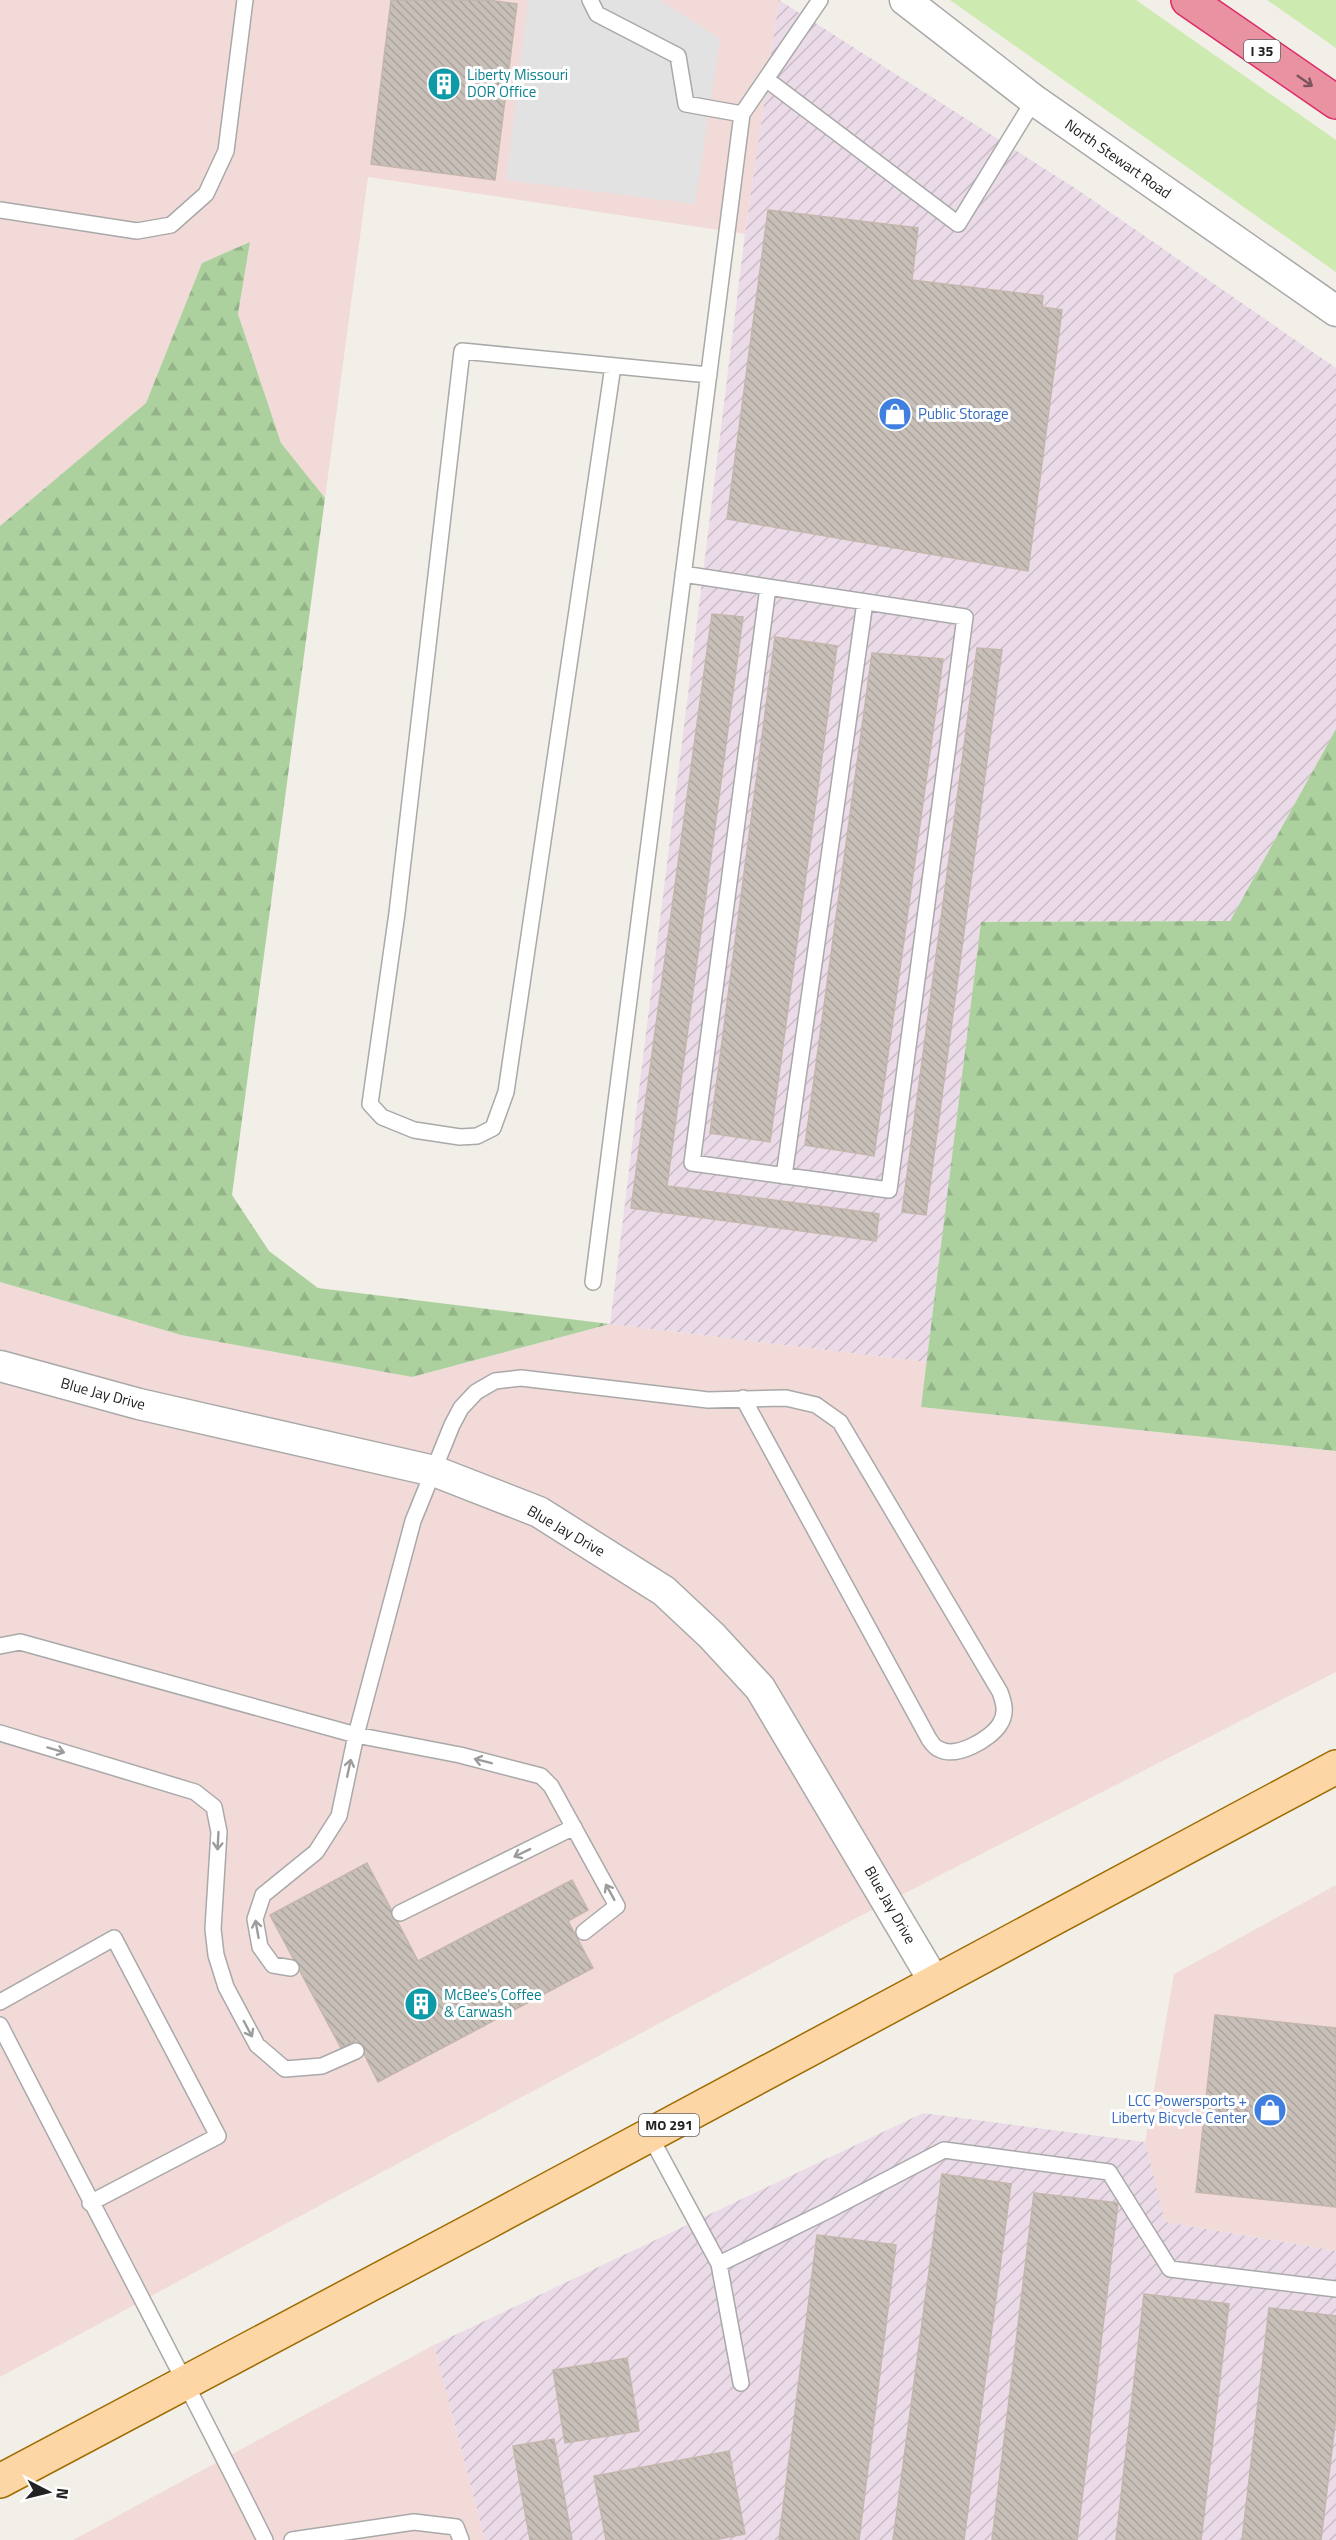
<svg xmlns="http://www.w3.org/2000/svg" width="1336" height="2540" font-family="'Titillium Web',sans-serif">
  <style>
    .commercial { fill: #f2dad9 }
    .industrial { fill: url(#industrial-furrows) }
    .grass { fill: #cdebb0 }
    .forest { fill: url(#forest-firs) }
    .parking { fill: #e2e2e2 }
    .building { fill: url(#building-back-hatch); stroke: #c4b6ab; stroke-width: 1.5 }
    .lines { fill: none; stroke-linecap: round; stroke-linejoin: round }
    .service-casing { stroke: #a9a9a9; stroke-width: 18 }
    .minor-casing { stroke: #a9a9a9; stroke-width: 33 }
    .primary-casing { stroke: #a06b00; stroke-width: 36 }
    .motorway-casing { stroke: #dc2a67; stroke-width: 36 }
    .service { stroke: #fff; stroke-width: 15 }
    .minor { stroke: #fff; stroke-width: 30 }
    .primary { stroke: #fcd6a4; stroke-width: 33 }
    .motorway { stroke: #e892a2; stroke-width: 33 }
    .oneway { stroke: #7b545c }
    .oneway2 { stroke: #9c9c9c }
    .labels { text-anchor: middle; stroke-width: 6; stroke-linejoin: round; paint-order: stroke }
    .shield { fill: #fff; stroke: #646464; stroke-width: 1.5 }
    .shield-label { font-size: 14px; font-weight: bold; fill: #222 }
    .culture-label { font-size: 15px; fill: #0d838f; stroke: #fff; text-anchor: start }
    .street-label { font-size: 15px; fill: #222; stroke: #fff }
    .shop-label { font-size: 15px; fill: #366cbe; stroke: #fff; text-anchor: start }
  </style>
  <defs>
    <pattern id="industrial-furrows" width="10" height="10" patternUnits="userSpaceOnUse" patternTransform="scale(1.5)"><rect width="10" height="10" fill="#ebdbe8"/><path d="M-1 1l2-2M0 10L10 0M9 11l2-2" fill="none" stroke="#c9bcc7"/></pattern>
    <pattern id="forest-firs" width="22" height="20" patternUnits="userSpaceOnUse" patternTransform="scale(1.5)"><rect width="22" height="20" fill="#add19e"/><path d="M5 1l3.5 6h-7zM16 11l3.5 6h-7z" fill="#95b388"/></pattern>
    <pattern id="building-back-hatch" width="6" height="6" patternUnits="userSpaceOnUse" patternTransform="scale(1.5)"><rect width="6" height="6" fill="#c7bfb8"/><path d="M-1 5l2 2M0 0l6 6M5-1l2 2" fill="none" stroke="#aba49e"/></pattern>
  </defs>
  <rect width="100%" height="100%" fill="#f2efe9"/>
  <path class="commercial" d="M0,0H779L745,234L368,177L325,498L281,443L238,314L250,243L202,263L146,403L0,526Z
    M0,1282L181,1335L412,1377L610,1324L927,1362L921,1407L1336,1451V1672L839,1927L0,2377Z
    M1336,1885V2251L1165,2222L1145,2142L1174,1974Z
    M434,2345L485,2540H73Z"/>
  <path class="industrial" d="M779,0L1078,190L1336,368V729L1230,921L981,922L927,1362L610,1324L745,234Z
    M923,2113L1145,2142L1165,2222L1336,2251V2540H485L434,2345Z"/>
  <path class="grass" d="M950,0H1136L1336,140V272Z
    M1267,0H1336V48Z"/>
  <path class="forest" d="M250,242L238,314L281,443L325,498L232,1195L269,1251L318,1288L610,1324L412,1377L181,1335L0,1282V526L146,403L202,263Z
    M1336,729V1451L921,1407L981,922L1230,921Z"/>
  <path class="parking" d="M528,0H660L720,39L695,204L506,180Z"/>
  <path class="building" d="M391,0H488L517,4L495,180L371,164Z
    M768,210L918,228L912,280L1043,296L1042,307L1062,310L1028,571L727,519Z
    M712,614L743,617L667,1186L879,1214L876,1241L631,1208Z
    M775,637L837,646L770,1142L710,1133Z
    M977,648L1002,650L926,1215L902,1212Z
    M872,653L943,659L874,1156L805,1145Z
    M367,1863L418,1961L572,1880L588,1910L568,1921L593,1968L378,2082L357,2040L341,2048L270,1915Z
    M1215,2015L1336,2028V2207L1196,2192Z
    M942,2174L1011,2184L964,2540H893Z
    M1034,2193L1118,2203L1077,2540H992Z
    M817,2235L896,2245L859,2540H779Z
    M1144,2294L1229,2304L1201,2540H1116Z
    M1269,2308L1336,2316V2416L1321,2540H1242Z
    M627,2358L639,2431L565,2443L553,2370Z
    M554,2439L572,2540H530L513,2446Z
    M729,2451L745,2534L714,2540H606L594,2476Z"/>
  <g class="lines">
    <g class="service-casing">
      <path id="service" d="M590,0L597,14L678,56L686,104L742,114
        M766,79L958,224L1034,100
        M0,210L137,231L171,225L206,194L226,151L245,0
        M613,366L506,1092L493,1128L477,1136L460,1137L414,1130L382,1117L370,1104L397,913L462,351L709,375
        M683,574L965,617L889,1190L692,1163L768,587
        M784,1176L865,602
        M593,1282L742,114L820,0
        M0,1646L20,1642L356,1735L460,1755L541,1776L551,1786L617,1906L584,1932
        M0,1733L195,1792L214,1807L219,1832L213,1929L216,1955L226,1987L257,2045L285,2069L322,2066L356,2051
        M400,1913L574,1827
        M291,1968L273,1965L260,1947L255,1919L263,1895L316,1852L339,1816L356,1735L413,1521L452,1425L461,1408L476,1392L495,1381L521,1378L708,1400L786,1398L816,1405L840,1422L1000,1692C1004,1703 1007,1713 1000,1724C991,1739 956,1759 939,1749C935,1748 931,1742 929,1739L743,1398
        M0,2002L114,1938L218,2136L90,2203
        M0,2025C88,2197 179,2367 265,2540
        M650,2136L719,2264L741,2383
        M719,2264L827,2211L944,2150L1109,2172L1170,2269L1336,2289
        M292,2540L414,2522L456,2527L461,2540"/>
    </g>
    <g class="minor-casing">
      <path id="minor" d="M905,0L1034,100L1336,311
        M0,1366L139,1404L434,1471L539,1512L664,1591L712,1636L760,1688L934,1981"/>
    </g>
    <g class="primary-casing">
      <path id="primary" d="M0,2481C447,2246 890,2005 1336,1767"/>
    </g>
    <g class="motorway-casing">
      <path id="motorway" d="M1188,0L1336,102"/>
    </g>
    <use href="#service" class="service"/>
    <use href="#minor" class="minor"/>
    <use href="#primary" class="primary"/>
    <use href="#motorway" class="motorway"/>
  </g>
  <defs><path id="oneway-shaft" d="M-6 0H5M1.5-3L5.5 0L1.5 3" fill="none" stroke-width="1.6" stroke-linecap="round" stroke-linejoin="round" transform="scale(1.5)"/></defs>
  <use class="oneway" href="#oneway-shaft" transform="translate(1305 81) rotate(35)"/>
  <g class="oneway2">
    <use href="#oneway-shaft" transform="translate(56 1750) rotate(17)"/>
    <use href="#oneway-shaft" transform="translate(483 1761) rotate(-166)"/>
    <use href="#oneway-shaft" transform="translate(349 1768) rotate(-78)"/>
    <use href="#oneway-shaft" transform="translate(218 1841) rotate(93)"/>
    <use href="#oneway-shaft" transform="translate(522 1853) rotate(154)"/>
    <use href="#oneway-shaft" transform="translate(610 1892) rotate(-119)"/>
    <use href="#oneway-shaft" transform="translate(257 1929) rotate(-100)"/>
    <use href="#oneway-shaft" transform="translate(248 2029) rotate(62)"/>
  </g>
  <defs>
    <g id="building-disc" transform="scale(1.725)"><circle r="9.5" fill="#0f9aa8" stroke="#fff"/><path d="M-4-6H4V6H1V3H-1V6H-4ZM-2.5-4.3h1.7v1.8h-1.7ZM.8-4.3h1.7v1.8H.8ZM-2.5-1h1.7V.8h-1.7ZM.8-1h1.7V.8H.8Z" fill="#fff"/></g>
    <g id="shop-disc" transform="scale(1.725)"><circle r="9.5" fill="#3f7fe0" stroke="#fff"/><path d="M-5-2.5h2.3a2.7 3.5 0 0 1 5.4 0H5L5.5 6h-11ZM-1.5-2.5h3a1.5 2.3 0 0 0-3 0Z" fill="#fff"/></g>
  </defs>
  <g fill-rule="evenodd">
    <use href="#building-disc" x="444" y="84"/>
    <use href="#shop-disc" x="895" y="414"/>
    <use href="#building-disc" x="421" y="2004"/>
    <use href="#shop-disc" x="1270" y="2110"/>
  </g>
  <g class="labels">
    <g class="shield">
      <rect x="1244" y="40" width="36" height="22" rx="4.5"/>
      <rect x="639" y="2114" width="60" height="22" rx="4.5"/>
    </g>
    <g class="shield-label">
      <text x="1262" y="56">I 35</text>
      <text x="669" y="2130">MO 291</text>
    </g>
    <g class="culture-label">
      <text x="467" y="80">Liberty Missouri<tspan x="467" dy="17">DOR Office</tspan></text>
      <text x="444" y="2000">McBee's Coffee<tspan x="444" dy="17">&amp; Carwash</tspan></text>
    </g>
    <g class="street-label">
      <text transform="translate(1118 159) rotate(35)" y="5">North Stewart Road</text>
      <text transform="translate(103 1394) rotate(15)" y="5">Blue Jay Drive</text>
      <text transform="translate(566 1531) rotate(30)" y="5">Blue Jay Drive</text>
      <text transform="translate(890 1905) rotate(60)" y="5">Blue Jay Drive</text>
    </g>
    <g class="shop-label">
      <text x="918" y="419">Public Storage</text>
      <text x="1247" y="2106" text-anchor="end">LCC Powersports +<tspan x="1247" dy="17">Liberty Bicycle Center</tspan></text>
    </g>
  </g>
  <g transform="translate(48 2492) rotate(97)" stroke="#ffffff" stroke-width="4.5" paint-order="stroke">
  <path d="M0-4.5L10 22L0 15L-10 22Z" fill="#222222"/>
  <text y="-9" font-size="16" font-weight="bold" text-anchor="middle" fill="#222222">N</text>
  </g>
</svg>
